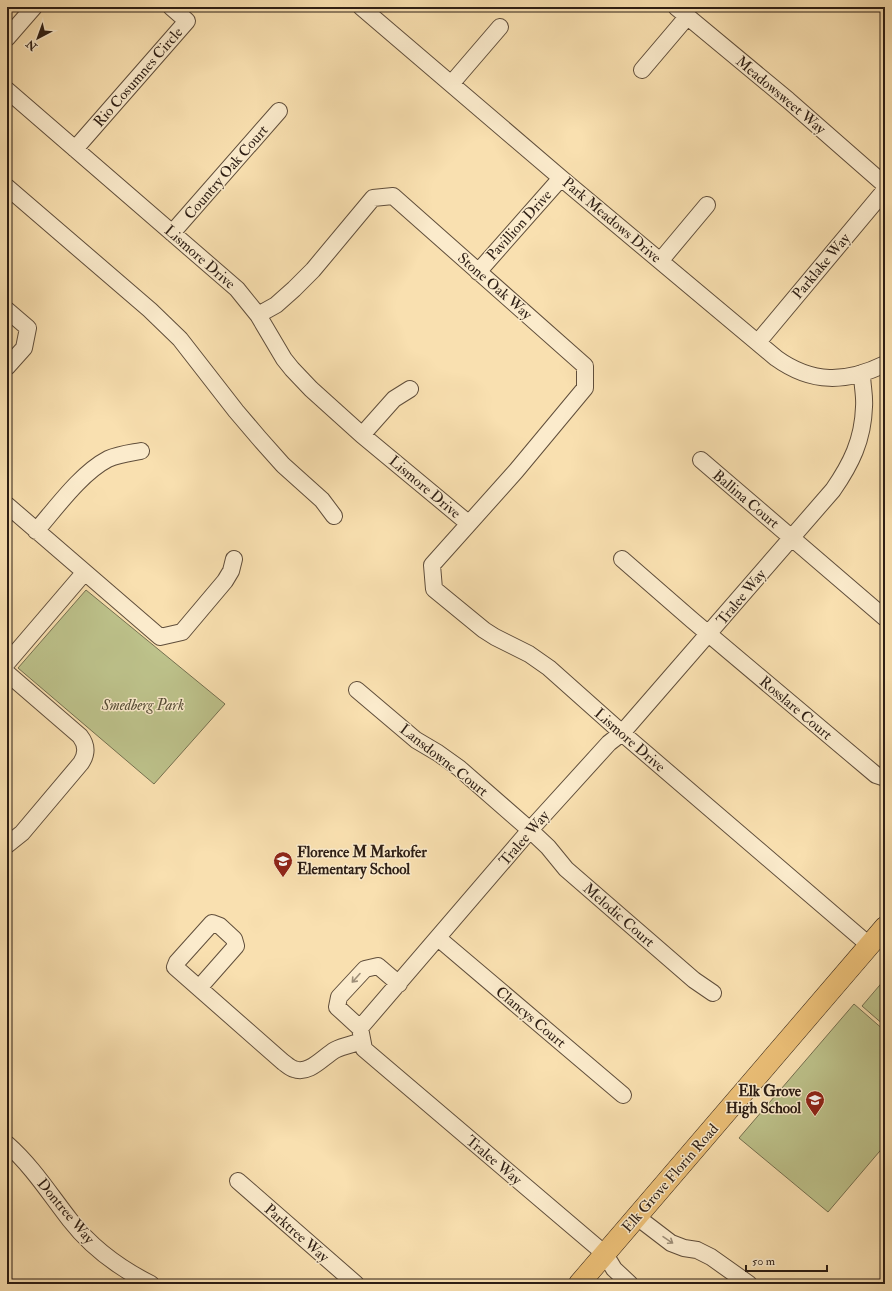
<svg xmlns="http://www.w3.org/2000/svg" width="892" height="1291" font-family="'IM FELL Double Pica',serif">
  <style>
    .green { fill: #bdc28b; stroke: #757050 }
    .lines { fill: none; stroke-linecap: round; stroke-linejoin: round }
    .minor-casing { stroke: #604e3b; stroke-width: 18 }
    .major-casing { stroke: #2d1e14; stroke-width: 22 }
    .minor { stroke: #fbebcc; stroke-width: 16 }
    .major { stroke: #ecc078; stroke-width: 21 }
    .oneway { stroke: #9e8f79 }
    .labels { text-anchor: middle; stroke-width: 3; stroke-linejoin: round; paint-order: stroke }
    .street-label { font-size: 15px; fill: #2d1e14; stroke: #fbebcc }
    .park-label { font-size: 15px; font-style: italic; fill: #584f38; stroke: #fbebcc }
    .poi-label { font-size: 15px; font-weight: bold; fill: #2d1e14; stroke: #fbebcc; text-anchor: start }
  </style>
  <rect width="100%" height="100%" fill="#f9e0b0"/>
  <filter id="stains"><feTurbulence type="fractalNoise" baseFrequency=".005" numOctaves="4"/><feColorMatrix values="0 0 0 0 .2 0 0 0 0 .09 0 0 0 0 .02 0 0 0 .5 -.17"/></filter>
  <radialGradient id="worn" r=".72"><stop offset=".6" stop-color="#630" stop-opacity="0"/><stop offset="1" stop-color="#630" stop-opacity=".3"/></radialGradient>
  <path class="green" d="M86,590L225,704L154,784L18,668Z
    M885,979V1026L862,1006Z
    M854,1004L885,1031V1145L828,1212L739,1138Z"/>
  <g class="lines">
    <g class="minor-casing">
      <path id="minor" d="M361,7L561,178L776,358C812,384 846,383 885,364
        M676,7L788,100L885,185
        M7,38L34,7
        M642,70L687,17
        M451,84L500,27
        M7,90L237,289L258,315L284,359L292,369L311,389L362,435L468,523
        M75,149L187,21L171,7
        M7,187L150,310L180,339L236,411L259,438L283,465L322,500L334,516
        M172,233L279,111
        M661,260L707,205
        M478,272L561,178
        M7,310L28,328L24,348L7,367
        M258,315L276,305L294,289L313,270L373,198L393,196L585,366V388L516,471L432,565L434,589L484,630L495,637L529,654L549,668L622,733L869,945
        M758,342L885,190
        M362,435L394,399L410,389
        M701,460L885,618
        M7,505L160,637L182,632L225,581L231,571L234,559
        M36,531C56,508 81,473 108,459C119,454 130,453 141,451
        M622,559L692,620L876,775L885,778
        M7,663L84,573
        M7,673L80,736C87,745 87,754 81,763L22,833L7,845
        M357,690L416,740L438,753L459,768L530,830L548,847L566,869L694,980L713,993
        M438,938L623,1095
        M199,988L236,946L234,939L220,926L212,923L177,962L175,967L283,1062C286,1064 290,1068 294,1069C309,1075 323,1057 335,1050C343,1046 354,1044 362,1041
        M360,1028L337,1007L339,997L365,969L378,966L399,984
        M7,1144C32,1166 49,1193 70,1220C91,1247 121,1269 151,1284
        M238,1181L356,1284
        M637,1217L671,1243L684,1248L697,1250L711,1257L749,1284
        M630,1284L614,1269L605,1254L364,1049L360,1028L530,830L609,743L622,733L833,490C851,464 863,440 864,407C865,396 862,385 862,373"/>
    </g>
    <g class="major-casing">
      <path id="major" d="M579,1284L885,927"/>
    </g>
    <use href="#minor" class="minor"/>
    <use href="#major" class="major"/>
  </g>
  <defs><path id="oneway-shaft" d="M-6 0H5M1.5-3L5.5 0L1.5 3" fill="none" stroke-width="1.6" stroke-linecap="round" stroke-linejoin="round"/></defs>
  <g class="oneway">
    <use href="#oneway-shaft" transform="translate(356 978) rotate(132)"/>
    <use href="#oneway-shaft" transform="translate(668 1240) rotate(34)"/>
  </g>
  <defs>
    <g id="school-pin" transform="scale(1)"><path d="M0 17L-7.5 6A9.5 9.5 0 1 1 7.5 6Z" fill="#8f2418" stroke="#fbebcc"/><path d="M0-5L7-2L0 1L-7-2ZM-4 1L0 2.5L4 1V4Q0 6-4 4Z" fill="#fff"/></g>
  </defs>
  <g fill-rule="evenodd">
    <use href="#school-pin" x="283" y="861"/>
    <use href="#school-pin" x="815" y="1100"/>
  </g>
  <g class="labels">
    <g class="street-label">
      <text transform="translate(138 77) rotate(-49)" y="5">Rio Cosumnes Circle</text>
      <text transform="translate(781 95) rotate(40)" y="5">Meadowsweet Way</text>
      <text transform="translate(226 172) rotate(-49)" y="5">Country Oak Court</text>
      <text transform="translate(612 220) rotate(40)" y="5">Park Meadows Drive</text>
      <text transform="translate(519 225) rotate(-48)" y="5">Pavillion Drive</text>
      <text transform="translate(200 257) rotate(41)" y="5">Lismore Drive</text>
      <text transform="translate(821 266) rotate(-50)" y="5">Parklake Way</text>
      <text transform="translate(495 286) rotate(41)" y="5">Stone Oak Way</text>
      <text transform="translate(425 487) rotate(40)" y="5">Lismore Drive</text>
      <text transform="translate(746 499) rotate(40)" y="5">Ballina Court</text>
      <text transform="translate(741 597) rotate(-50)" y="5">Tralee Way</text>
      <text transform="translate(796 708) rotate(40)" y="5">Rosslare Court</text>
      <text transform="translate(630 740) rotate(41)" y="5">Lismore Drive</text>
      <text transform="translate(444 760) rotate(38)" y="5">Lansdowne Court</text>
      <text transform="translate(524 838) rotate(-49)" y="5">Tralee Way</text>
      <text transform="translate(619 915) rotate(41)" y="5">Melodic Court</text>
      <text transform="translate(531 1017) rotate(40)" y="5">Clancys Court</text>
      <text transform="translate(494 1160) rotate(40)" y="5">Tralee Way</text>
      <text transform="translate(670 1178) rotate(-49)" y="5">Elk Grove Florin Road</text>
      <text transform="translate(66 1211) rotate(50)" y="5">Dontree Way</text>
      <text transform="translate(297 1233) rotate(41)" y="5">Parktree Way</text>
    </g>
    <g class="park-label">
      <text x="143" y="710">Smedberg Park</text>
    </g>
    <g class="poi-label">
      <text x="297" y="857">Florence M Markofer<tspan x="297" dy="17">Elementary School</tspan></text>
      <text x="801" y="1096" text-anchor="end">Elk Grove<tspan x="801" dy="17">High School</tspan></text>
    </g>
  </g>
  <rect width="892" height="1291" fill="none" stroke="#f9e0b0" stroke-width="24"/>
  <rect x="8" y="8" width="876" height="1275" fill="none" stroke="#2d1e14" stroke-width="2"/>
  <rect x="12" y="12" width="868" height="1267" fill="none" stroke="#2d1e14"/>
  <g transform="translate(38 38) rotate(221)" stroke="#fbebcc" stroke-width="3" paint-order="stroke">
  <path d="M0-3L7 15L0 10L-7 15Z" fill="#2d1e14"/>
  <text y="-6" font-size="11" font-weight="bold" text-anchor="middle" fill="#2d1e14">N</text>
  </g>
  <path d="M746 1265v6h81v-6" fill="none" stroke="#2d1e14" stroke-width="2"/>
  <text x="752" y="1265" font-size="12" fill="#2d1e14" stroke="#fbebcc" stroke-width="3" paint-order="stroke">50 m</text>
  <rect width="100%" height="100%" filter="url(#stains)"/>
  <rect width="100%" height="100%" fill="url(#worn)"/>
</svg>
